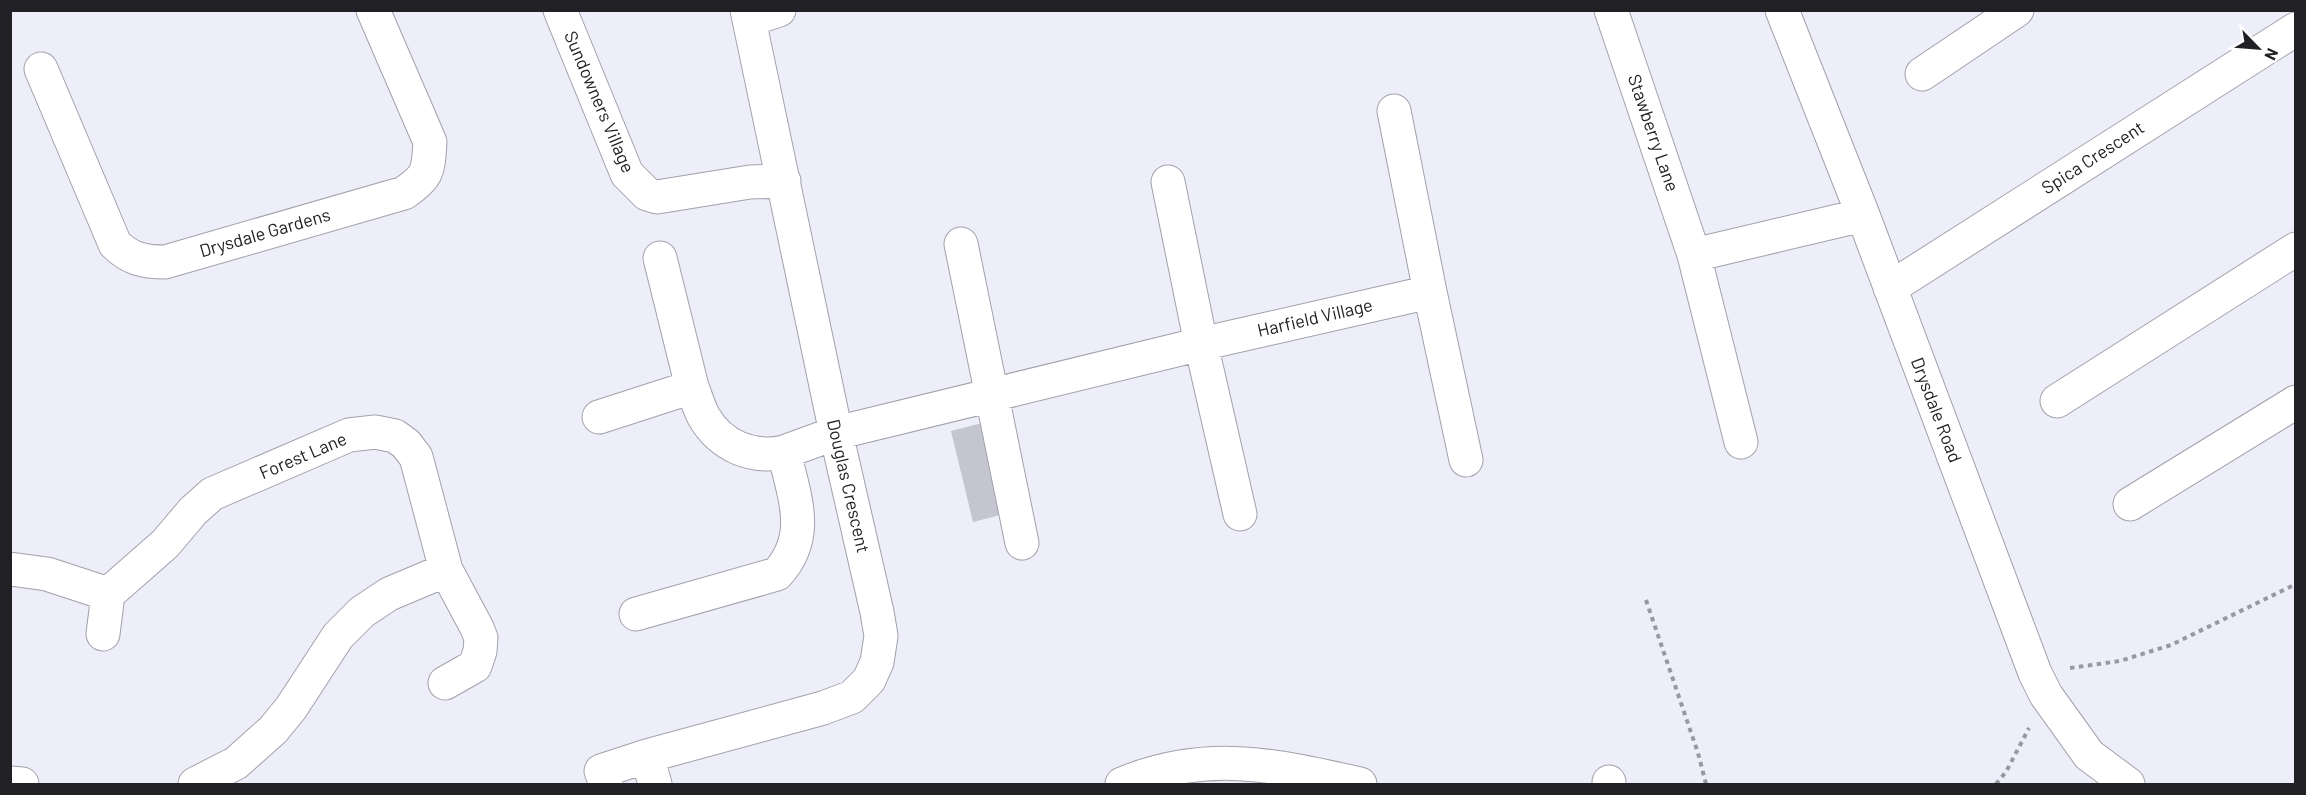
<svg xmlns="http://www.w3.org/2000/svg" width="2306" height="795" font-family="Barlow,sans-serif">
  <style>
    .building { fill: #c4c5d0 }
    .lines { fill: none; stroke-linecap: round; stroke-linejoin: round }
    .street-casing { stroke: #a1a1ac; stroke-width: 35 }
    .path { stroke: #9898a1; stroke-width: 4; stroke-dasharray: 4.5 4.5; stroke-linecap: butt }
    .street { stroke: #fff; stroke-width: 33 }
    .labels { text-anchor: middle; stroke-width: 5; stroke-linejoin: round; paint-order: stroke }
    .street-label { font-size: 18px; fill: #212125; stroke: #fff }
  </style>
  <rect width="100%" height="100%" fill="#eeeefa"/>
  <path class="building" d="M990,421L1012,512L973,522L951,431Z"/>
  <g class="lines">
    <g class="street-casing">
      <path id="street" d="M560,10L627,174L647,194L657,197L750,182L784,181
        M1611,10L1694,255L1741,442
        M1782,10L1863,215L2035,673L2046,695L2089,755L2128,784
        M749,20L779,10
        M41,69L115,244C130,259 144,262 165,262L404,193C429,176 428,171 430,142L373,10
        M1922,74L2017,10
        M1168,182L1201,344L1240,514
        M961,244L1022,543
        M1694,255L1863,215
        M660,258L692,387
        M1890,288L2296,29
        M1430,292L1466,460
        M2057,401L2296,249
        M599,417L692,387C696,397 699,408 704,417C721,446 752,459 784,452
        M2130,504L2296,402
        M10,569L47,574L108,594L165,544L193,511L212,494L349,435L375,432L395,436L406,444L416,457L446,570L477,628L481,638L480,651L475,666L445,683
        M636,614L777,574C812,536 794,496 784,452L836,433L1201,344L1430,292L1394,111
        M103,634L108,594
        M647,756L655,784
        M1609,782V784
        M10,783L22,784
        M195,784L236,763L273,730L291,708L338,636L362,612L389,594L446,570
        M606,784L601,771L647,756L823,708L852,697L869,680L877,662L881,636L877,612L836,433L747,10
        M1122,784C1206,749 1275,765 1360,784"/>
    </g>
    <path class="path" d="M1646,600L1698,753L1706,784
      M2070,668L2120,661L2171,645L2296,584
      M1996,784L2006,772L2029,728"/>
    <use href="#street" class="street"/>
  </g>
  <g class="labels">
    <g class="street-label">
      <text transform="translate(599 102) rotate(67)" y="6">Sundowners Village</text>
      <text transform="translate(1653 133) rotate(71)" y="6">Stawberry Lane</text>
      <text transform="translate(2093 158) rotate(-33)" y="6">Spica Crescent</text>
      <text transform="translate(265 233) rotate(-16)" y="6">Drysdale Gardens</text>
      <text transform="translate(1315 318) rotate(-13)" y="6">Harfield Village</text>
      <text transform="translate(1936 410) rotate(69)" y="6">Drysdale Road</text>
      <text transform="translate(303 456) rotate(-23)" y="6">Forest Lane</text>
      <text transform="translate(848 486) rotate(77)" y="6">Douglas Crescent</text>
    </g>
  </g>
  <rect width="2306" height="795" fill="none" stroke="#212125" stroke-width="24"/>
  <g transform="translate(2258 48) rotate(115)" stroke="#ffffff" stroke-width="4.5" paint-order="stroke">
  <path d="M0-4.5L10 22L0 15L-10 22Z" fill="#212125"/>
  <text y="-9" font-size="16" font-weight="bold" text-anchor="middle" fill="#212125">N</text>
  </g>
</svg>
